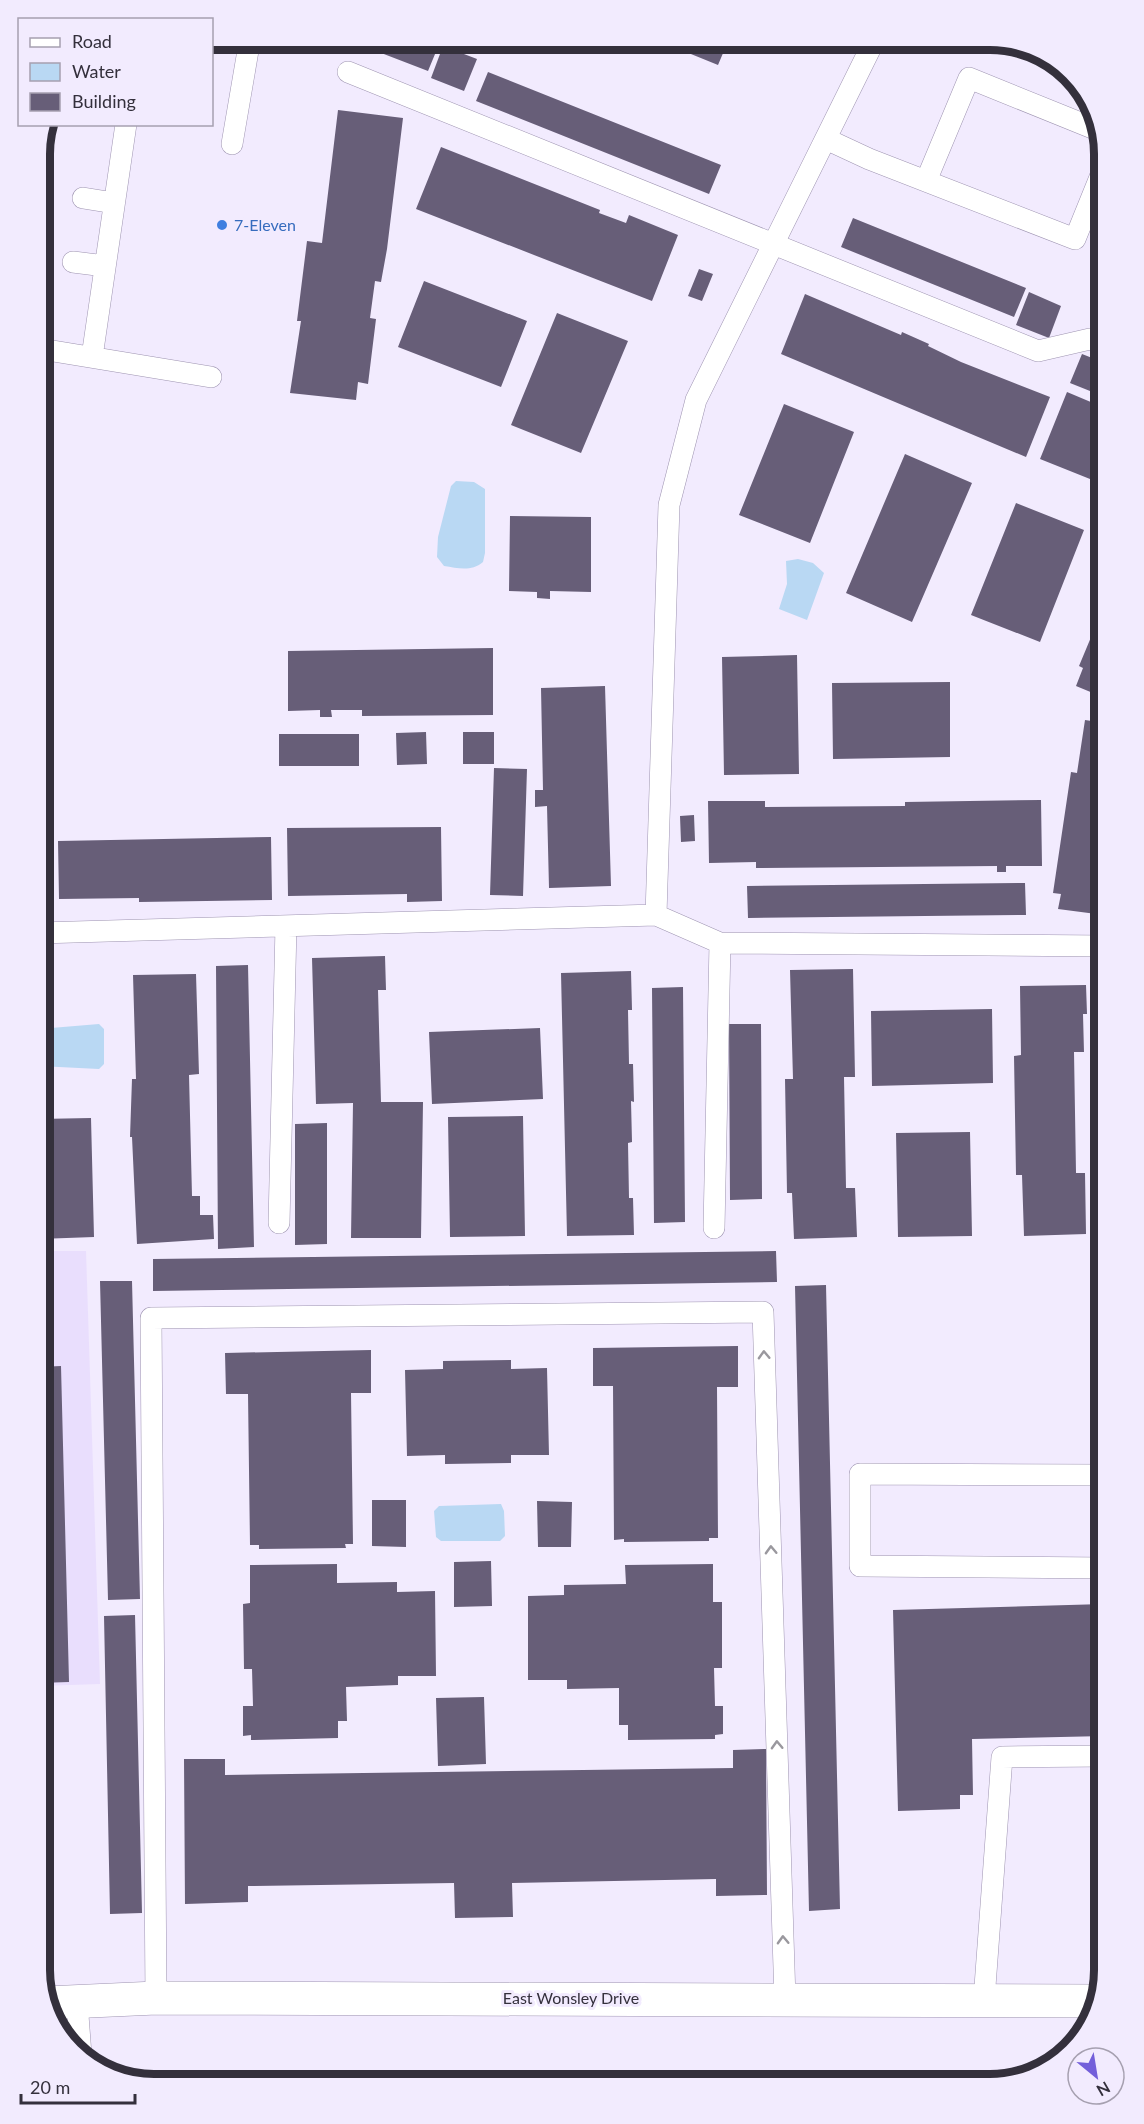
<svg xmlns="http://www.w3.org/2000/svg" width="1144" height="2124" font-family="Lato,sans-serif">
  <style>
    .built { fill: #e9defd }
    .water { fill: #b9d8f3 }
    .building { fill: #675e78 }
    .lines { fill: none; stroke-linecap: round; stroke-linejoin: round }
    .service-casing { stroke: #9e94b1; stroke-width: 22 }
    .minor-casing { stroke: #9e94b1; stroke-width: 34 }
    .service { stroke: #fff; stroke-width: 21 }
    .minor { stroke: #fff; stroke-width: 33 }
    .oneway { stroke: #9a989e }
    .shop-dot { fill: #3f7fe0; stroke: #f2ebfe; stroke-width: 2 }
    .labels { text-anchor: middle; stroke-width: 6; stroke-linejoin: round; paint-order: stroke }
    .shop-label { font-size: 16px; fill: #366cbe; stroke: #f2ebfe; text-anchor: start }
    .street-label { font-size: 16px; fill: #34303c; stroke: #f2ebfe }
    .rim { fill: none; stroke: #34303c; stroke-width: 8 }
  </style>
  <rect width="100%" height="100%" fill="#f2ebfe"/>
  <path class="built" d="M39,1251H86L100,1684L39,1686Z"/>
  <path class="water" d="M456,481L474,482L485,489V553L483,562C471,572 458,568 444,566L437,557L438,537L451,486Z
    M798,559L813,563L824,573L807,620L779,609L787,584L786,561Z
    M99,1024L104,1029V1064L99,1069L39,1066V1029Z
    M501,1504L504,1511L505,1536L500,1541H441L436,1537L434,1511L439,1506Z"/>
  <path class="building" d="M351,39H432L440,42L428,71L350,41Z
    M654,39H729L718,65Z
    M443,46L477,59L464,91L431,78Z
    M488,72L721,165L709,194L476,101Z
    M338,110L403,118L387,249L381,282L375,281L370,318L376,319L368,384L358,382L356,400L290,393L301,321H297L307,241L322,243Z
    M441,147L600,210L599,213L626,223L629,215L678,235L652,301L416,209Z
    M853,218L1026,288L1014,317L841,247Z
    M699,269L713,274L702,301L688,296Z
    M424,281L527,321L501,387L398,347Z
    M1029,292L1061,306L1049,338L1016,325Z
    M805,294L901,335L902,332L929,344L928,346L961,362L1050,397L1026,457L781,354Z
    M557,313L628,341L581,453L511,425Z
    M1082,354L1105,363V397L1070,383Z
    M1067,392L1105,408V485L1040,459Z
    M784,404L854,432L810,543L739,515Z
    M905,454L972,483L912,622L846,593Z
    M1016,503L1084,530L1040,642L971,615Z
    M510,516L591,517V592L550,591V599L537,598V592L509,591Z
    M1105,586V698L1076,686L1083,668L1079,666L1099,618L1093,616Z
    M493,648V715L362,716V710H331L332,717H320V710L288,711V651Z
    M797,655L799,774L724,775L722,657Z
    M950,682V757L833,759L832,683Z
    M605,686L611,886L549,888L547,806L535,807V790H543L541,688Z
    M1085,720L1105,723L1104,915L1058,909L1061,894L1053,893L1071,772L1077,773Z
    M426,732L427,764L397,765L396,733Z
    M463,732H494V764H463Z
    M279,734H359V766H279Z
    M494,768L527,769L523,896L490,895Z
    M1041,800L1042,866H1006V872H997V866L756,868V862L709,863L708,801H765V807L905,806V802Z
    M694,815L695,841L681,842L680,816Z
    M441,827L442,901L407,902V894L288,896L287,828Z
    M271,837L272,900L139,902V898L59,899L58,841Z
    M1025,883L1026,915L748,918L747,886Z
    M385,956L386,990H378L381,1102H423L421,1238H351L353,1103L316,1104L312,958Z
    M248,965L254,1247L218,1249L216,966Z
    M853,969L855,1077H844L846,1188H855L857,1237L794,1239L792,1193H787L785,1079H793L790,970Z
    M631,971L632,1010H628L629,1064H633L634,1102L631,1101L632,1142L628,1143L629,1198H633L634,1235L567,1236L561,973Z
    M196,974L199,1074L189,1075L192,1196H200V1215H213L214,1239L137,1244L132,1137H130L132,1079H136L133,975Z
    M1086,985L1087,1014H1083L1084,1052H1074L1076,1173H1085L1086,1234L1024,1236L1022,1175H1016L1014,1056L1021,1055L1020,986Z
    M683,987L685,1222L654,1223L652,988Z
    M992,1009L993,1083L872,1086L871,1011Z
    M729,1024H761L762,1199L730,1200Z
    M540,1028L543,1099L432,1104L429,1032Z
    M523,1116L525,1236L450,1237L448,1117Z
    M91,1118L94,1237L39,1239V1119Z
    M327,1123V1244L295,1245V1124Z
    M970,1132L972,1236L898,1237L896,1133Z
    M776,1251L777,1282L153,1291V1259Z
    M100,1281H132L140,1599L108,1600Z
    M826,1285L840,1909L809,1911L795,1286Z
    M738,1346V1387H717L718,1538H709V1541L624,1542V1539L614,1540L613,1386H593V1348Z
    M371,1350V1393H351L353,1544H345L346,1548L259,1549V1545H250L248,1394H226L225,1353Z
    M511,1360V1369L547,1368L549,1455H511V1463L445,1464V1455L407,1456L405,1370L443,1369V1361Z
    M61,1366L69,1682L39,1683V1367Z
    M372,1500H406V1547L372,1546Z
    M537,1501L572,1502L571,1547H538Z
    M491,1561L492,1606L454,1607V1562Z
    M337,1564V1583L397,1582V1592L435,1591L436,1676H398V1685L346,1687L347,1721H338V1738L251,1740V1735L243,1736V1706H253L252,1669H244L243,1604L250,1603V1565Z
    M713,1564V1602H722V1668H714L715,1706H723V1734L715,1735V1739L628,1740V1725H619V1688L567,1689V1680H528V1596L564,1595V1585L626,1584L625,1565Z
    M1104,1604L1105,1736L972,1739L973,1795H960V1809L898,1811L893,1610Z
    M135,1615L142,1913L110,1914L104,1616Z
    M484,1697L486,1764L438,1766L436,1698Z
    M766,1749L767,1895L716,1896V1879L512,1883L513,1917L455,1918L454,1883L248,1886V1902L185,1904L184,1759H225V1775L733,1768V1750Z
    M49,1784L51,1827L39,1828V1785Z"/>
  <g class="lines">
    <g class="service-casing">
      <path id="service" d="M348,72L1038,351L1090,339L1105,344
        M826,139L869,159L1075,239L1105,165
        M232,144L250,39
        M926,181L969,78L1100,131
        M83,198L114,203
        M73,262L105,266
        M39,344L47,350L211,377
        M92,357L126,124
        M656,915L669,505L696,400L875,39
        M39,933L656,915L720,943L1105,946
        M279,1223L286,926
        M714,1228L720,943
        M1105,1568L860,1566V1474L1104,1475L1105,1479
        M156,1998L151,1318L763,1312L785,1999
        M984,2000L1002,1757L1105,1756
        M77,2002L81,2055"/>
    </g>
    <g class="minor-casing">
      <path id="minor" d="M46,2003L156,1998L1096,2001"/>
    </g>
    <use href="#service" class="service"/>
    <use href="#minor" class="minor"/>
  </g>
  <defs><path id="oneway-chevron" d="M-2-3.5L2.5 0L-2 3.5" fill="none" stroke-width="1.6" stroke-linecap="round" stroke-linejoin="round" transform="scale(1.5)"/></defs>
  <g class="oneway">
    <use href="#oneway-chevron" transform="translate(764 1355) rotate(-92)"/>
    <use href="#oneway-chevron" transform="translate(771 1550) rotate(-92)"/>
    <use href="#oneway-chevron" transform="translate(777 1745) rotate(-92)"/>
    <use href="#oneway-chevron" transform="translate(783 1940) rotate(-92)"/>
  </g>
  <circle class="shop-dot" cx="222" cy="225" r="6"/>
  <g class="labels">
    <g class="shop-label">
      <text x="234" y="231">7-Eleven</text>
    </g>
    <g class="street-label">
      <text x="571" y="2004">East Wonsley Drive</text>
    </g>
  </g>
  <path d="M0 0H1144V2124H0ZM154 50H990A104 104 0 0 1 1094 154V1970A104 104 0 0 1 990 2074H154A104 104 0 0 1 50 1970V154A104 104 0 0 1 154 50Z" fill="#f2ebfe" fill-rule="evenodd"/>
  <path class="rim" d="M154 50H990A104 104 0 0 1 1094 154V1970A104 104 0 0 1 990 2074H154A104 104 0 0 1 50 1970V154A104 104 0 0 1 154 50Z"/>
  <rect x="18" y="18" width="195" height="108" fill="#f2ebfe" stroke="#a6a0b0" stroke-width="1.5"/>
  <rect x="30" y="38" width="30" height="9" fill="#ffffff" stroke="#a6a0b0" stroke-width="1.5"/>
  <text x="72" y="48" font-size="18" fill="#34303c">Road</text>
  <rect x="30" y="63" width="30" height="18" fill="#b9d8f3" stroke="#a6a0b0" stroke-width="1.5"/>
  <text x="72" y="78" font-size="18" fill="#34303c">Water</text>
  <rect x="30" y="93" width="30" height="18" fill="#675e78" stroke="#a6a0b0" stroke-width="1.5"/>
  <text x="72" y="108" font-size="18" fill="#34303c">Building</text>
  <g transform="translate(1096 2076) rotate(150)"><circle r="28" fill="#f2ebfe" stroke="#a6a0b0" stroke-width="1.5"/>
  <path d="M0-4.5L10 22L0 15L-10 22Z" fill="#735fda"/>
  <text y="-9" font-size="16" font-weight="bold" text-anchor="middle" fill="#34303c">N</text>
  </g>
  <path d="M21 2094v9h114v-9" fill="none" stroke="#34303c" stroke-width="3"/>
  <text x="30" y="2094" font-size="18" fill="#34303c" stroke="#f2ebfe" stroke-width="4.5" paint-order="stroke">20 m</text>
</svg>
